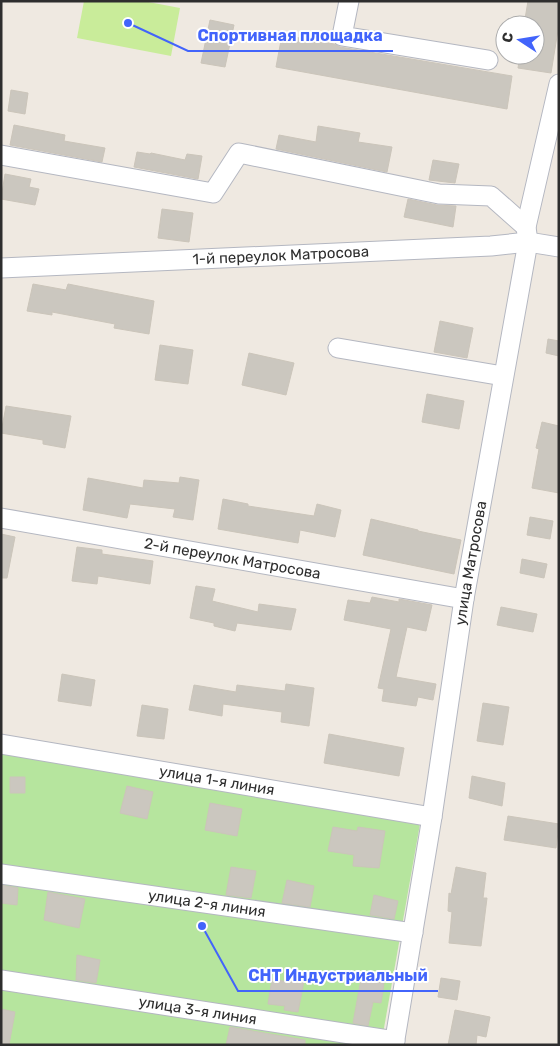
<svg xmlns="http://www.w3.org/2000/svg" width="560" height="1046" font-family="Rubik,sans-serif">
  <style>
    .green { fill: #b6e59e }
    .pitch { fill: #c9ec9a }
    .building { fill: #cbc7bf; stroke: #cbc5ba }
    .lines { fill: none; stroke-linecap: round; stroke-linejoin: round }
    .minor-casing { stroke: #b4b7c1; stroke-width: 21 }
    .minor { stroke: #fff; stroke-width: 19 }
    .labels { text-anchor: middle; stroke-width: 4; stroke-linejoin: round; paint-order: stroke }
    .street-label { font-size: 15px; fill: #2e2e2e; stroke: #fff }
    .leader { fill: none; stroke: #4264fb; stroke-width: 2 }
    .callout-dot { fill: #4264fb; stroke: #fff; stroke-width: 2 }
    .callout-label { font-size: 16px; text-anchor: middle; font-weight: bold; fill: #4264fb; stroke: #fff; stroke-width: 4; stroke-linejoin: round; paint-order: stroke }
  </style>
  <rect width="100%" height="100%" fill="#efe9e1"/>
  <path class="green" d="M1,739L423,807L381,1045H1Z"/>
  <path class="pitch" d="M84,1H143L180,8L171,56L77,38Z"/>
  <path class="building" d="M528,1H559V24L551,73L518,68L520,55H535V25H524Z
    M210,20L234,25L225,67L201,63Z
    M282,35L334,44L340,47L512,76L507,109L276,67Z
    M11,90L28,93L25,114L8,111Z
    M14,125L65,135L64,141L105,148L102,162L10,145Z
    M318,126L360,133L358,142L392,147L387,172L276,149L279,135L316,142Z
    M137,152L150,154L151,153L185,160L187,154L202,156L198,179L134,167Z
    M433,160L459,164L455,183L429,180Z
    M5,174L31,179L29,187L39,189L35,205L1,199Z
    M408,199L437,205L456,206L453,227L404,217Z
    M162,209L193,213L189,242L158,238Z
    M33,284L66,290L68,284L154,301L149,334L114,328L115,324L52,312V315L27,311Z
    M440,321L473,328L467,358L434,352Z
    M548,339L559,341V356L546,353Z
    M160,345L193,350L188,384L155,380Z
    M249,353L294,363L286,395L242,385Z
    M427,394L464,401L459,429L422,422Z
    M6,406L71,416L65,448L43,444V440L1,433Z
    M542,422L559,426V493L532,488L539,449L536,448Z
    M180,477L199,480L193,520L173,517L175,509L130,504L127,518L83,510L88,478L143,488L144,480L179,483Z
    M223,499L248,504V506L314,516L317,504L341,510L335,537L300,530L298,543L218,529Z
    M530,517L553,521L550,539L527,535Z
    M371,519L418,530V531L461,540L454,574L363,555Z
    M1,534L15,537L7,578H1Z
    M77,547L102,550V554L153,561L150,584L98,576L97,584L72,581Z
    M522,559L547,564L544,578L520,573Z
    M196,586L215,589L212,601L258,612L259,604L296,609L291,630L237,623L235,631L214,626V623L190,618Z
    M372,597L399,602V599L432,605L426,631L407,627L396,677L436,684L433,700L418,697L416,706L382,701L384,689L378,688L391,629L344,620L348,600L370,603Z
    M501,607L537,614L533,632L497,625Z
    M62,674L95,680L91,706L58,701Z
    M286,684L314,688L309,726L281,722L282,712L223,704L222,716L189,710L194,685L236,692L237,685L285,691Z
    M483,703L509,707L503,745L477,741Z
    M142,705L168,709L164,739L137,736Z
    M329,734L404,748L399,776L324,763Z
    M472,776L505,783L502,806L469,798Z
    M10,777H25V793H10Z
    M127,786L153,792L147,819L120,813Z
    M210,803L242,809L237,836L205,830Z
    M508,816L559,824L556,848L504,840Z
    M333,827L357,831L358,827L385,831L379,868L353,866L354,855L328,851Z
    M231,867L256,871L251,898L226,895Z
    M456,867L486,873L483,898H487L481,946L449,943L452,912L448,911L449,893L451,894Z
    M287,880L314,886L310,907L282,903Z
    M1,885L18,888L17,905L1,903Z
    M48,892L85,899L79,928L44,920Z
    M374,895L398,901L394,919L370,915Z
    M77,955L100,960L96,983L76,980Z
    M441,978L460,981L457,1000L438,997Z
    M272,979L289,982V979L304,981L298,1012L284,1010L285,1006L268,1004Z
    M361,979L384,983L381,1003L373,1002L368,1026L353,1023Z
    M1,1009L15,1012L9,1045H1Z
    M455,1010L490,1017L486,1037L477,1035L476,1045H448Z
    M230,1027L305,1040V1045H226Z"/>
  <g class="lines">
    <g class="minor-casing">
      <g id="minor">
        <path d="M349,1L342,36L488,60"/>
        <path d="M1,155L213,193L239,153L439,194L491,196L526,227"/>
        <path id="s1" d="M1,268L491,246L528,242L559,247"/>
        <path d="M338,348L503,376"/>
        <path id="s2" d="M1,518L464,599"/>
        <path id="s3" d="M1,744L432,817"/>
        <path id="s4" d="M1,874L413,933"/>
        <path id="s5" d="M1,980L395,1041"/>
        <path id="s6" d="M394,1045L432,817L464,599L528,242L526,227L559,84"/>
      </g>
    </g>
    <use href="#minor" class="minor"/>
  </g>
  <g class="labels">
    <g class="street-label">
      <text dy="5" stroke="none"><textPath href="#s1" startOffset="280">1-й переулок Матросова</textPath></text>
      <text dy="5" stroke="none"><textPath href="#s2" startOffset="235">2-й переулок Матросова</textPath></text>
      <text dy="5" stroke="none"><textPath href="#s6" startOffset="488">улица Матросова</textPath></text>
      <text dy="5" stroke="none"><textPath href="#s3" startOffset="219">улица 1-я линия</textPath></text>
      <text dy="5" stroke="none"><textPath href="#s4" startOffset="208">улица 2-я линия</textPath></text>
      <text dy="5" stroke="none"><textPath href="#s5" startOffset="199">улица 3-я линия</textPath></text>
    </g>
  </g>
  <path class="leader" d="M128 23L188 51H393M202 926L238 991H438"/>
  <g class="callout-dot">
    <circle cx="128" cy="23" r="5"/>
    <circle cx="202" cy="926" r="5"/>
  </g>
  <g class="callout-label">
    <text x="290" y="41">Спортивная площадка</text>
    <text x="338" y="981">СНТ Индустриальный</text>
  </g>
  <rect width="560" height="1046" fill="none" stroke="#2e2e2e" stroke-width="5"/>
  <g transform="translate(520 40) rotate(282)"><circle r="24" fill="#ffffff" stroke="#ababab"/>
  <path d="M0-4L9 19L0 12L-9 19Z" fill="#4264fb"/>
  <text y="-8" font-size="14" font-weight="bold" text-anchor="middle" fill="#2e2e2e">С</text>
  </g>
</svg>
